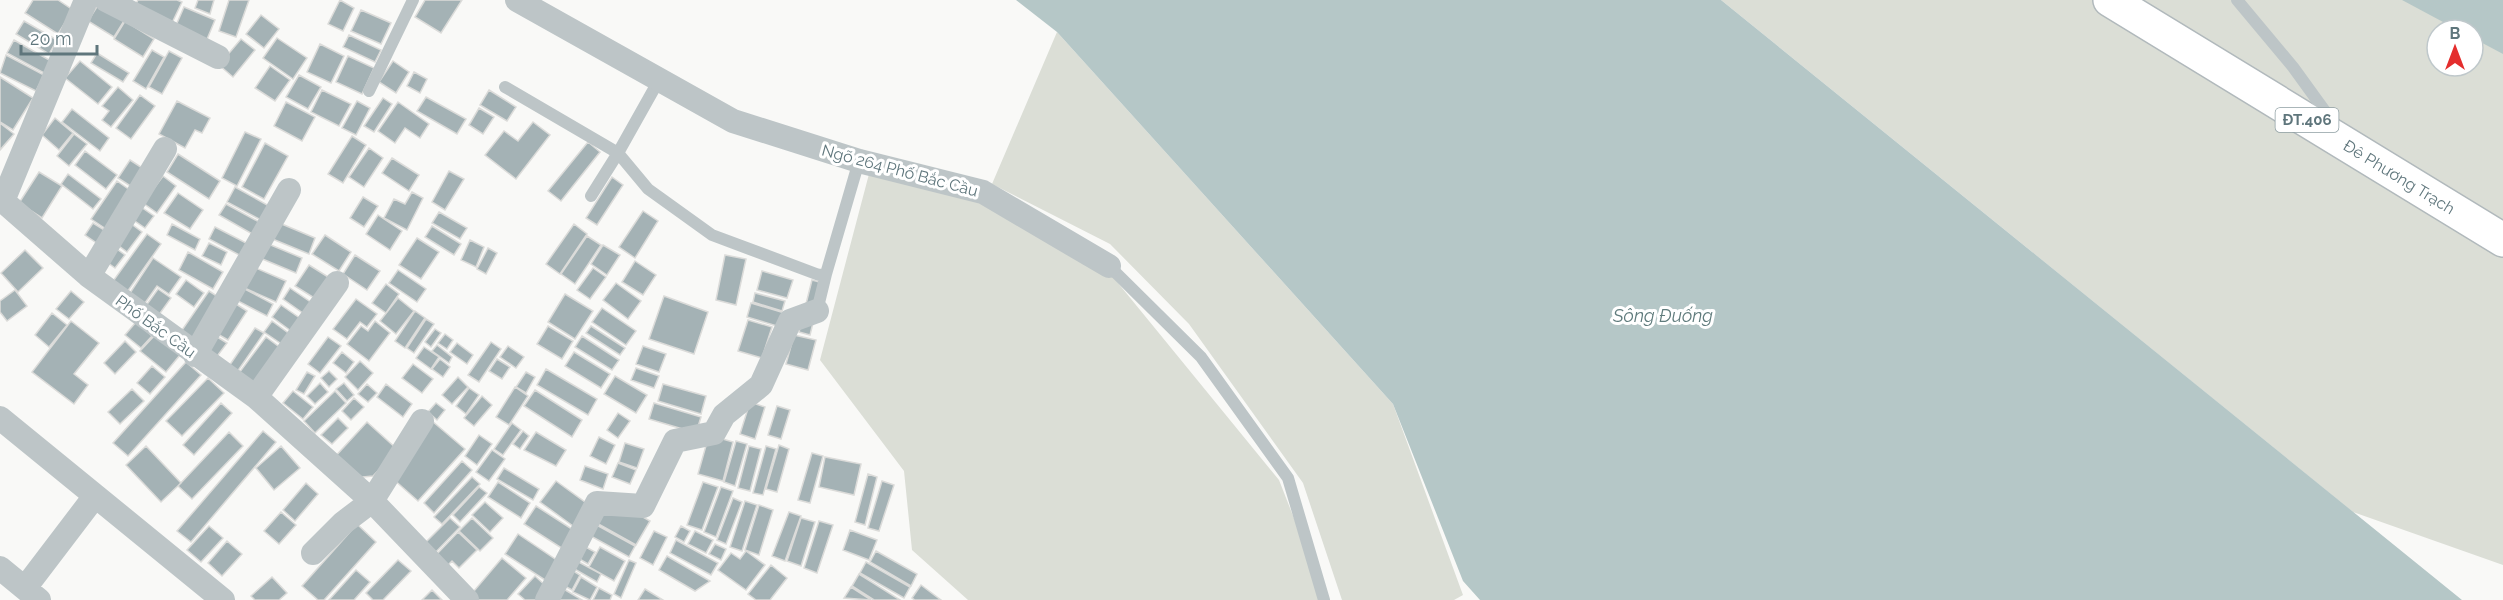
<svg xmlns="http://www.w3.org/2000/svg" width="2503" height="600" font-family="Raleway,sans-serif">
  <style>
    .green { fill: #dbded6; fill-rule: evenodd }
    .water { fill: #b5c7c7 }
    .building { fill: #a4b2b5; stroke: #dbdbd9; stroke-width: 1.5 }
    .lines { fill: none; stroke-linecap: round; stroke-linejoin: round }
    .primary-casing { stroke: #b1b9bc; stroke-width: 36 }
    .lane { stroke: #bdc5c7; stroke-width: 12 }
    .street { stroke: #bdc5c7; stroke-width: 24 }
    .primary { stroke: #fff; stroke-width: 33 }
    .labels { text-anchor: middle; stroke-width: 6; stroke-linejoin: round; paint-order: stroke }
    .shield { fill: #fff; stroke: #8f9fa3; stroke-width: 1.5 }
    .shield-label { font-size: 15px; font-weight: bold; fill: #5f767c }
    .street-label { font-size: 16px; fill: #5f767c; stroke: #fff }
    .water-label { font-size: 18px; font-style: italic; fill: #5f7b7c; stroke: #fff }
  </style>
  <rect width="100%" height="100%" fill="#f9f9f7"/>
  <path class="green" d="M1721,0H2503V565L2353,512ZM2437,30H2473V66H2437Z
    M1057,32L1393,404L1463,595L1454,600H1342L1303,483L1189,324L1110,244L992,184Z
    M869,174L977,197L1109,272L1279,480L1326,600H968L912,550L904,471L820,360Z"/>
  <path class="water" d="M1016,0H1721L2462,600H1480L1463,581L1393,404L1057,32Z
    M2402,0H2503V54L2473,38V30H2458Z"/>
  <path class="building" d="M33,0H58L73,10L58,34L25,13Z
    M138,0H177L182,2L171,25L134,8Z
    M198,0H214L210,14L195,8Z
    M229,0H249L236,37L219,31Z
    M340,0L354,8L343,31L328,24Z
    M425,0H462L441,33L415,17Z
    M98,5L124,21L114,37L88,21Z
    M184,7L215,20L205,44L174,30Z
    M361,10L391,23L381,44L351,31Z
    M261,15L279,29L264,48L246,34Z
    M24,21L57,40L49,54L16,34Z
    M125,21L154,39L143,57L114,39Z
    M349,35L381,50L375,62L343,47Z
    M277,38L307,58L293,79L263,58Z
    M241,39L255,50L233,77L219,65Z
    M14,40L51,61L44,73L7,53Z
    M320,44L344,56L331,83L307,72Z
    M152,50L164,57L146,89L133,81Z
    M169,51L182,58L162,94L149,87Z
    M97,53L129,73L123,82L91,63Z
    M6,55L44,75L36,91L0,73Z
    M348,56L374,68L362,94L336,82Z
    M80,61L112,87L98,104L65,78Z
    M393,61L409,72L396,93L379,82Z
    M270,66L290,80L275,101L255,88Z
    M414,72L427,79L420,93L407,86Z
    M299,75L321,87L308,109L286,97Z
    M0,77L33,98L13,130L0,122Z
    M118,87L133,100L111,127L102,120L109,111L102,106Z
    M322,90L351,104L339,126L311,112Z
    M489,90L516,107L507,121L480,105Z
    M140,95L155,106L131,139L116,128Z
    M426,97L466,119L457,134L417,111Z
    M383,98L392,104L374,132L364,126Z
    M177,101L210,118L202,133L195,130L185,148L159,134Z
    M357,101L370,108L356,135L342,128Z
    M286,102L315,117L302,141L274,126Z
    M398,102L429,124L420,138L405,128L395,143L378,131Z
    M479,108L494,117L483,134L469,125Z
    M72,109L109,138L100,151L62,122Z
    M55,118L73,133L59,150L42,135Z
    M533,122L550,135L516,179L485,155L504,131L518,141Z
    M0,123L14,134L0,150Z
    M245,132L261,139L237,186L222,178Z
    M74,134L87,144L69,166L57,156Z
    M352,136L366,145L343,183L328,174Z
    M588,142L600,152L561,201L548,191Z
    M265,143L288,156L264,199L242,187Z
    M369,148L383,158L364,187L349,177Z
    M85,151L117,175L106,189L75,165Z
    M178,154L220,181L209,199L167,172Z
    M392,158L419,175L409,191L382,173Z
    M130,160L147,171L135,189L118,178Z
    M449,171L464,179L445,210L432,202Z
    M39,172L62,186L42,218L19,203Z
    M68,174L101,199L93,209L61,184Z
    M163,176L176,186L157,213L143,203Z
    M612,177L623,185L597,225L586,218Z
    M117,181L134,193L109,231L91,219Z
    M235,187L269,206L261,220L227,202Z
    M412,192L423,198L407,230L384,218L394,199L405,204Z
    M178,193L203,210L190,229L164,213Z
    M363,197L378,206L364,227L350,218Z
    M226,204L261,223L254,235L219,215Z
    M141,207L154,216L145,228L132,219Z
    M643,211L658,221L635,258L619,247Z
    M439,212L467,228L460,239L432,223Z
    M378,215L402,231L390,250L366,234Z
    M277,222L315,238L309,254L270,238Z
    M93,223L106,231L98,244L85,235Z
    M130,223L142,232L127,252L115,243Z
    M172,224L200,239L195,250L167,235Z
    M574,224L587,234L560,274L546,264Z
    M432,226L461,244L454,255L425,237Z
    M215,227L252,246L245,258L209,239Z
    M147,234L161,244L125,295L111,284Z
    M325,235L351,252L339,271L312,254Z
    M587,236L601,245L575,284L561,274Z
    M417,238L439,252L421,279L399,265Z
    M470,240L484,247L476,267L461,260Z
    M209,243L227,252L221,265L202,256Z
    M266,243L302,258L296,273L260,258Z
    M603,245L620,255L607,275L591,264Z
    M114,247L125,255L115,268L104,260Z
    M488,248L497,253L486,274L477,269Z
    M25,250L43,268L18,292L1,273Z
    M188,252L223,272L213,289L179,270Z
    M355,255L380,271L367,290L343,274Z
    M725,255L746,259L736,305L716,300Z
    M153,258L181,277L169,294L157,286L145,303L130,293Z
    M635,261L656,275L643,295L622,282Z
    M309,265L333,280L319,301L295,286Z
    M251,266L286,281L276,302L242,287Z
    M593,268L606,277L590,299L577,290Z
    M398,270L426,289L417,302L389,283Z
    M762,271L793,280L787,298L757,290Z
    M186,280L204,293L194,307L176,294Z
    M812,280L823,283L810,335L799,332Z
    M616,283L641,301L628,319L603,300Z
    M386,284L399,294L386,313L372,303Z
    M243,288L273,304L267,316L236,300Z
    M290,288L315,305L307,316L283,299Z
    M158,289L171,298L158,316L145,307Z
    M15,290L27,306L7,321L0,312V301Z
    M71,291L84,302L69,319L56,309Z
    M209,291L223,300L193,342L180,333Z
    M755,293L785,301L782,311L753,302Z
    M565,294L593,311L575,339L548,322Z
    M664,296L708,312L694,354L649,339Z
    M398,298L414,311L396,334L380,321Z
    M356,299L377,314L367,327L360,322L347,339L333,329Z
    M233,302L247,311L228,340L214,332Z
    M751,303L801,318L797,332L747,317Z
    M281,305L304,321L295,334L272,317Z
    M602,308L636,331L626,345L592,322Z
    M415,311L425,318L405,348L395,341Z
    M52,313L67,325L49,347L35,335Z
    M426,319L434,324L414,353L407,348Z
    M748,320L772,327L762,358L738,351Z
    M71,321L99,343L74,374L88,385L74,404L32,372Z
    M272,321L291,335L283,345L264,332Z
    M375,321L390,333L369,361L347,344L361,326L368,331Z
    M136,322L152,336L141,348L125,335Z
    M548,326L573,341L562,359L537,344Z
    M591,326L625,348L620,355L586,333Z
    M255,328L264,333L235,375L227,369Z
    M435,329L441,333L431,347L425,342Z
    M445,334L453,340L447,349L438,343Z
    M155,335L180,355L166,372L140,351Z
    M214,335L227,343L215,359L203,350Z
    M794,335L816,340L808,370L786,364Z
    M582,336L619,360L612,370L575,347Z
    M266,337L282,349L253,389L236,377Z
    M328,337L341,346L320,373L308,364Z
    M125,341L136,352L115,374L104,363Z
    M491,342L501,349L479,382L468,375Z
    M457,343L473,355L467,364L450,352Z
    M437,345L452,357L449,363L432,351Z
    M508,346L524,357L516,368L500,357Z
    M643,346L666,354L659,372L636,364Z
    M424,347L439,357L431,369L416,358Z
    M342,352L354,362L346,373L333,363Z
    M574,352L610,374L601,388L565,366Z
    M440,359L450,367L443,377L432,369Z
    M497,359L510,367L502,379L489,371Z
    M360,361L373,373L358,390L345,377Z
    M186,362L201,375L128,456L113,443Z
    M413,364L433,379L422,393L402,378Z
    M152,366L165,377L150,394L137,383Z
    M636,368L659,376L654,388L631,380Z
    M546,369L597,399L588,415L537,385Z
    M329,371L337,379L329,387L321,378Z
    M307,372L315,376L304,394L296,390Z
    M526,372L535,377L526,393L516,387Z
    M615,376L647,395L636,413L604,394Z
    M458,377L468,387L452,404L442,395Z
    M208,378L224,393L182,436L166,421Z
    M320,383L328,392L315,404L307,396Z
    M344,383L354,395L347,401L336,389Z
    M367,384L377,393L368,402L358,394Z
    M386,384L412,404L403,417L377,397Z
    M663,384L706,396L701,414L658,401Z
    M515,387L528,396L509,425L496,417Z
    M469,388L479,395L466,414L456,406Z
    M132,389L144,401L120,424L108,412Z
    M535,390L582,420L572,437L524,406Z
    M293,391L313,407L303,419L283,403Z
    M335,391L346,403L315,433L304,421Z
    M482,396L492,405L474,426L464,418Z
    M354,398L364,407L351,420L342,411Z
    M750,402L765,407L755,439L740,434Z
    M221,403L232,413L194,455L183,445Z
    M436,403L445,410L437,420L428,412Z
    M654,403L701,417L696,433L649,419Z
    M777,406L790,410L781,439L768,435Z
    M618,413L630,421L618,438L607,430Z
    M338,418L348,428L332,444L321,435Z
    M432,421L465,449L418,501L392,478Z
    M367,422L398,450L373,476L352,478L332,460Z
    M512,423L521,430L503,455L494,449Z
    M263,431L276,442L191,542L177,531Z
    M523,431L529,436L520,449L513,444Z
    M229,432L243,446L192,499L178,486Z
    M536,432L566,450L556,466L524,450Z
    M479,435L492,444L477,465L465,456Z
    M709,435L733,442L723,481L698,474Z
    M599,437L615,445L606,464L590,456Z
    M736,441L747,444L735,486L724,482Z
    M625,443L644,449L637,468L619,462Z
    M779,445L789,449L777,492L766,489Z
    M146,446L181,483L161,502L126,465Z
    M281,446L300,468L274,490L256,468Z
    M749,446L761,449L750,491L738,488Z
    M766,446L776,449L763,495L753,493Z
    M492,450L505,459L489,481L476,472Z
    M812,453L823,456L810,503L798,500Z
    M825,457L861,464L854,495L819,487Z
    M462,461L472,470L434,513L424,503Z
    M618,463L636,470L630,484L612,477Z
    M585,466L608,474L603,489L580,480Z
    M504,468L539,489L533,500L497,479Z
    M868,474L877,477L865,525L855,522Z
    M472,477L480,484L442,524L434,517Z
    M556,481L589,505L573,526L540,502Z
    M882,481L894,485L879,531L868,528Z
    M498,482L530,503L521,518L488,497Z
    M703,482L718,487L702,530L687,525Z
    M306,483L318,494L295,521L283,510Z
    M479,487L487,493L460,522L453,515Z
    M721,487L733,491L716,537L704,532Z
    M733,498L742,502L726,544L717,540Z
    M745,501L757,505L742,551L730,547Z
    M485,502L503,518L490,532L472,515Z
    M759,505L773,510L759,555L745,550Z
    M536,506L575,531L563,549L524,524Z
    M600,509H629L650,521L636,545L593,521Z
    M281,512L296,525L279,544L264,531Z
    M789,512L801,516L785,561L772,556Z
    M450,518L460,527L433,555L423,545Z
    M472,518L493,538L480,551L459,531Z
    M801,518L815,522L801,566L787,561Z
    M819,521L833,525L817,573L804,568Z
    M593,523L635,546L629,557L587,534Z
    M357,524L376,542L324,600H318L302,586Z
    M209,526L223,538L201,562L187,550Z
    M681,526L690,531L684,542L675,537Z
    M850,530L877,540L869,560L843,550Z
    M654,531L667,537L653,565L640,558Z
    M695,531L713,540L706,553L688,544Z
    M458,532L477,550L459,568L452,561L445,568L434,557Z
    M518,534L558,561L545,580L505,554Z
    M676,540L718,563L711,575L670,553Z
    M227,541L242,554L222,576L208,563Z
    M715,544L726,549L721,560L709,554Z
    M582,545L595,552L588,564L576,557Z
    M600,547L625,561L614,581L589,567Z
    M746,551L765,565L746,590L718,570L731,553L740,559Z
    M876,551L917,574L911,586L870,562Z
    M667,556L710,581L695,591L659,570Z
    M502,558L526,578L507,600H471L468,598Z
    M398,560L411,571L383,600H373L366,593Z
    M575,560L601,574L597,582L571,567Z
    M629,560L636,563L621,598L614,594Z
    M866,562L910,587L904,598L860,573Z
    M771,565L787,578L770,600H756L748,594Z
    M570,569L580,575L572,590L561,584Z
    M356,570L370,582L354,600H329Z
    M859,574L900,600H874L852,586Z
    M535,576L549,589L540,600H525L518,594Z
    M272,577L287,593L279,600H255L251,596Z
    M581,577L597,587L590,600L573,592Z
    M921,585L941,600H915L912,598Z
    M851,587L871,600L844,598Z
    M562,588L582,600H560Z
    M599,588L612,595L610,600H593Z
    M645,589L663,600H638Z
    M432,590L442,600H422Z"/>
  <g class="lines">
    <g class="primary-casing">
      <g id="primary">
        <path id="s1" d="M2110,0L2503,240"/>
      </g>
    </g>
    <path class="lane" d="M2237,0L2293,67L2335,125
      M659,80L618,153L648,189L712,235L819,275L826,274L859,161
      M505,87L618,153L591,196
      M369,91L413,0
      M1109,266L1201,357L1288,478L1324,600
      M817,311L826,274"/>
    <path class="street" d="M86,0L3,201L89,276L256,397L372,501L467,600
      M106,0L218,57
      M517,0L733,121L859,161L983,192L1109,266
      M89,276L165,149
      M195,355L289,190
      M256,397L337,283
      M0,418L223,600
      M313,553L343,523L372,501L422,421
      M0,568L39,600
      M25,588L95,496
      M547,600L597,503L643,506L675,441L714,433L724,415L761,385L790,321L817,311"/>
    <use href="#primary" class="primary"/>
  </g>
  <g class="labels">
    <rect class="shield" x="2275.5" y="108" width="63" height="24" rx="4.5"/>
    <g class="shield-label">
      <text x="2307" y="125">ĐT.406</text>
    </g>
    <g class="street-label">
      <text transform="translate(900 170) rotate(15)" y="6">Ngõ 264 Phố Bắc Cầu</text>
      <text dy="6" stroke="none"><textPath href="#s1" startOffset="339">Đê Phương Trạch</textPath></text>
      <text transform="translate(156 326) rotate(36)" y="6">Phố Bắc Cầu</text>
    </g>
    <g class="water-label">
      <text x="1663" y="322">Sông Đuống</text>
    </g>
  </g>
  <g transform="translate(2455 48)"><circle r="28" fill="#ffffff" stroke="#bfc8cb" stroke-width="1.5"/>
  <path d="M0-4.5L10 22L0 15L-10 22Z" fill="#e42d2d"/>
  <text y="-9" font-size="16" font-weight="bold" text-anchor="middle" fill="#5f767c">B</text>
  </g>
  <path d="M21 45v9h76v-9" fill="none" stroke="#5f767c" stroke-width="3"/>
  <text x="30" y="45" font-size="18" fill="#5f767c" stroke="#ffffff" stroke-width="4.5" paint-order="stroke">20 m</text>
</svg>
